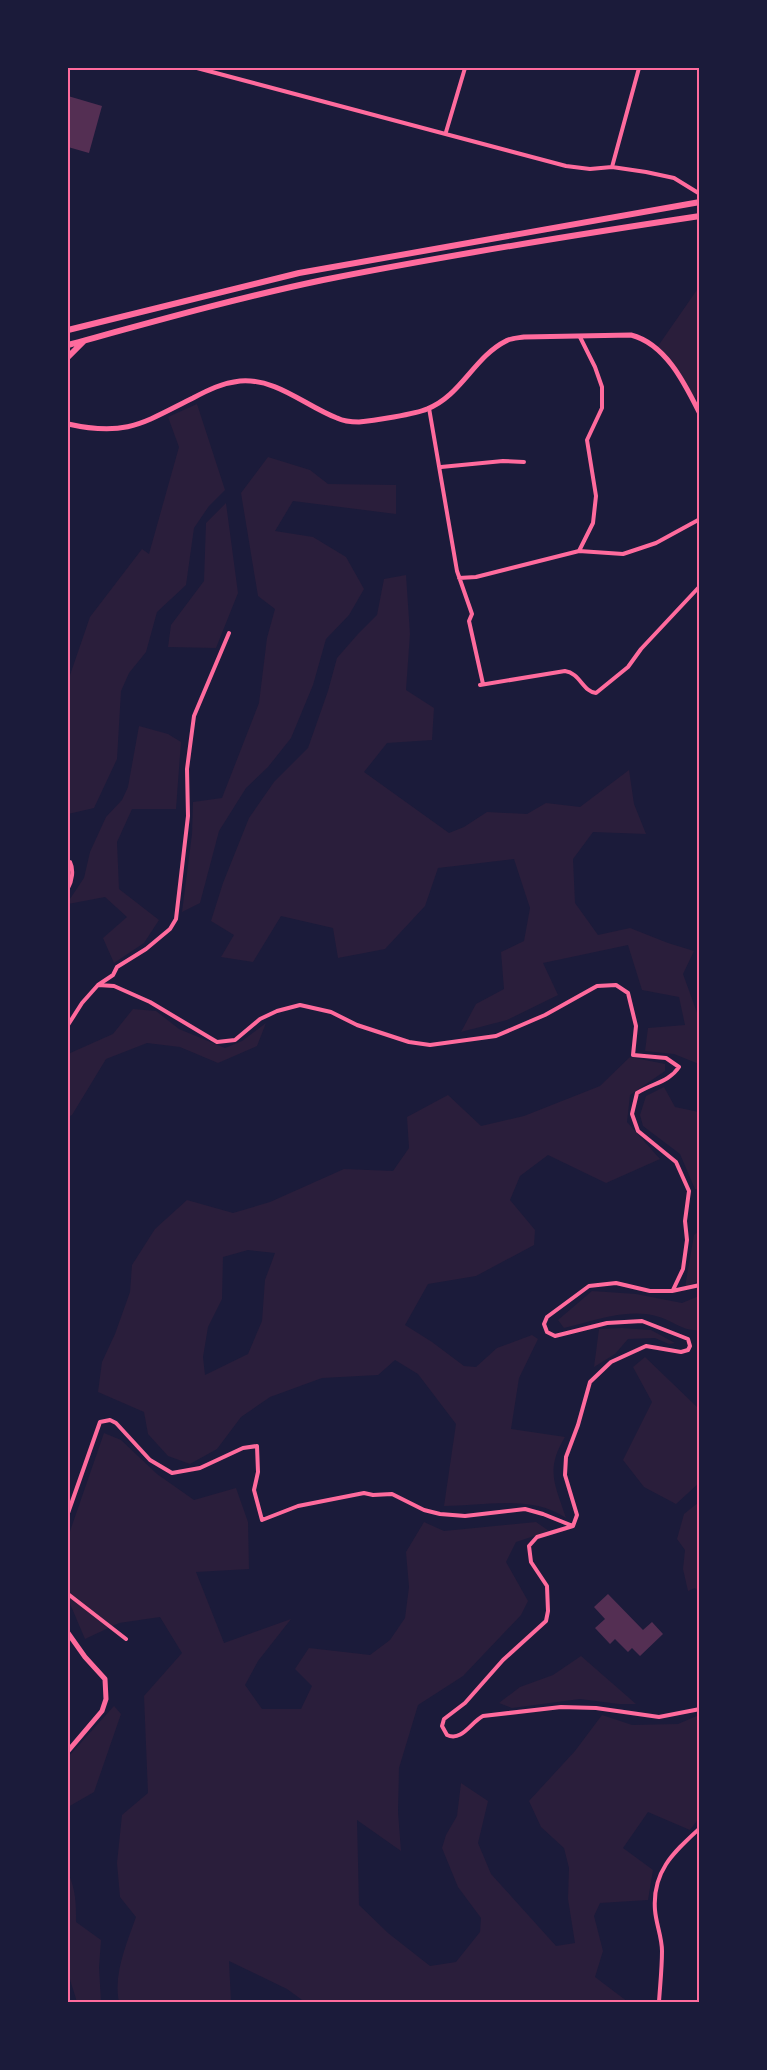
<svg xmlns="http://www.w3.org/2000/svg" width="767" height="2070" font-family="'Asap Condensed',sans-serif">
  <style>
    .green { fill: #2a1e3b; fill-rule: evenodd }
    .building { fill: #542f53 }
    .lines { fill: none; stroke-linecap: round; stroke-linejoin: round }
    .minor { stroke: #ff6b9d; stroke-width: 4 }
    .tertiary { stroke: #ff6b9d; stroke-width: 5 }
    .primary { stroke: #ff6b9d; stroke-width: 6 }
    .neatline { fill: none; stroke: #ff6b9d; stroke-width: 2 }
  </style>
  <rect width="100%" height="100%" fill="#1b1b3a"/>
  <path class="green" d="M699,287V393L693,401L686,386L656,349Z
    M197,404L225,490L209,506L194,528L186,585L157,612L146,652L129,673L121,691L117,759L94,808L68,814V681L90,617L142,549L149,554L179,447L168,417Z
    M268,457L310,470L328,484L396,485V514L293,501L275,531L313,537L346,557L364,589L349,615L326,639L313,685L291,738L268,767L246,788L219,831L200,903L182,912L192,834L193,802L222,798L259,703L267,638L275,609L258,596L241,493Z
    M226,503L238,593L216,648L168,647L171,625L204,581L206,523Z
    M406,575L410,634L406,690L434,708L432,740L387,743L364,772L449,833L464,827L487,812L527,814L546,803L580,807L629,770L634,804L646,834L593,832L573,859L575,903L598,935L630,928L668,943L694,951L683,974L699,1018V1064L674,1054L645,1051L648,1028L685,1025L679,997L642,990L628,945L543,963L558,995L507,1020L461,1032L476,1004L504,989L501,952L524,941L530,908L514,859L438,868L425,906L385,949L338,958L333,928L281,916L253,962L221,957L234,935L211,921L223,883L249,818L274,782L308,748L328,691L337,658L358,634L377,615L384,579Z
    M139,726L168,734L181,742L176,809H132L117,842L119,889L159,920L144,943L114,963L103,938L127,917L105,897L68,904V902L84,878L90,852L106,817L122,800L128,787Z
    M133,1009L156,1011L179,1029L225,1048L242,1041L266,1023L257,1046L218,1063L180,1047L147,1043L106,1059L72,1115L68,1117V1054L113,1034Z
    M630,1057L665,1064V1071L630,1095L627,1122L660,1159L606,1183L548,1155L520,1176L510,1200L535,1230L534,1245L476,1276L428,1284L405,1325L432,1342L464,1366L476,1367L497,1348L532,1335L538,1339L519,1378L511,1429L565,1437C545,1470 555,1484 566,1518C531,1494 484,1506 444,1506L456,1424L418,1374L395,1360L378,1375L322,1378L270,1397L241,1417L217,1449L190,1464L168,1456L148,1434L144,1412L98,1392L102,1362L115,1334L130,1292L132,1265L155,1229L187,1200L233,1213L270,1202L344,1169L393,1171L409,1148L407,1117L448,1095L481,1126L524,1116L600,1086ZM248,1250L275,1253L265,1280L262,1321L248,1354L205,1375L203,1357L208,1327L222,1299L223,1257Z
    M664,1087L675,1107L699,1112V1190L695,1189L680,1154L643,1126L640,1115L646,1096Z
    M699,1231V1281L685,1287L694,1235Z
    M592,1291L636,1294L682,1303L699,1296V1330C683,1332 671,1319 656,1316C625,1308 594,1321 564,1328L558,1320Z
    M622,1328L651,1330L675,1343L669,1344L655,1338L628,1339L615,1354L594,1367L599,1329Z
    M645,1357L697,1407H699V1483L676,1504L644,1487L623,1460L652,1402L633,1367Z
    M104,1433L121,1440L157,1474L194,1500L236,1488L248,1522L249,1569L196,1572L224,1643L291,1619L258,1661L245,1685L262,1709H301L312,1686L295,1669L309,1648L370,1655L390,1640L405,1618L409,1587L406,1552L424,1522L444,1531L536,1522L549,1531L516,1542L506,1562L528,1601L521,1615L463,1676L418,1705L399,1768L398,1812L401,1851L357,1820L359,1905L388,1933L430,1966L456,1962L480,1932L481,1918L458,1887L442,1848L446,1835L457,1816L461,1783L488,1801L478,1843L491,1874L556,1946L575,1943L568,1899L569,1868L564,1848L541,1827L529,1801L575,1751L602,1715L632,1725L678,1724L699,1715V1818L690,1830L648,1812L623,1848L653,1870L648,1900L600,1903L594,1916L603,1951L595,1977L628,2002H305L287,1989L229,1961L231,2002H119C113,1974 127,1943 136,1917L120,1897L117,1863L122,1815L148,1793L144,1696L182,1653L160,1617L119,1623L85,1639L68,1599V1537Z
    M699,1502V1592L695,1588L688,1591L683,1569L685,1550L677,1539L684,1514Z
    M581,1656L636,1704H619L580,1699L512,1708L499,1703L520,1687L553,1675Z
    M114,1706L121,1714L94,1792L68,1807V1757Z
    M68,1873C76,1890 76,1904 76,1922L101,1940L99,1967L101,2002H77L68,1973Z"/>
  <path class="building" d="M68,96L102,106L89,153L68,147Z
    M608,1594L643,1630L652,1622L663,1634L640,1656L632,1648L628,1652L615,1639L610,1644L595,1628L605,1619L594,1607Z"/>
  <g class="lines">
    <path class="minor" d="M197,68L566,166L590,169L612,167L646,172L674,178L700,194
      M446,132L465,68
      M612,167L639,68
      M429,408L457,571L472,614L469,621L483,684
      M441,467L503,461L524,462
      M579,551L593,523L596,496L587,440L602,408V387L595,367L580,337
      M459,578L476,577L579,551L623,554L656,543L700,519
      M480,685L565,671C580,673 583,692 596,693L628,667L641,649L700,586
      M68,864L70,862C74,870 72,881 68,888
      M98,985L114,986L150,1002L217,1042L235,1040L260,1019L277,1011L300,1005L331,1012L357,1025L409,1042L430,1045L496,1036L545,1015L597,986L616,985L628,993L636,1026L633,1055L666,1058L679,1067C669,1082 653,1083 637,1093L632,1114L638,1131L676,1162L689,1191L685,1221L687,1240L683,1269L673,1290
      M68,1025L82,1003L98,985L113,975L117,967L146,949L170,929L176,919L188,816L187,769L194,716L229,633
      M700,1285L672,1291H650L616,1283L589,1286L547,1317L544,1324L547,1332L555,1336L607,1323L642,1321L688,1339L690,1346L688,1350L681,1352L646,1346L611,1362L590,1382L578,1425L566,1457L565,1475L577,1515L573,1526L537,1537L529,1546L531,1562L547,1586L548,1611L546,1621L503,1660L465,1703L444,1719L442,1726L447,1735C462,1742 471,1722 483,1716L561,1707L596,1708L659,1717L700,1709
      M68,1513L100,1422L110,1420L116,1423L150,1460L172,1473L200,1468L243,1448L257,1446L258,1472L254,1490L262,1520L298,1506L364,1493L373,1495L392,1494L424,1510L440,1514L465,1516L525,1509L543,1514L573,1526
      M68,1594L126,1639
      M659,2002C660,1986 662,1968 662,1951C662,1937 656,1924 655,1910C652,1871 674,1852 700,1828"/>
    <path class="tertiary" d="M68,424C126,437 143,423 193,398C208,390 222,383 240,381C277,378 305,406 337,418C343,421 353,422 359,422C372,421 416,414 427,409C461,396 474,357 506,341C511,338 518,338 524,337L631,335C666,344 685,384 700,414
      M68,1633L85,1657L105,1679L106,1699L102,1711L68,1751"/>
    <path class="primary" d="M68,330L299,273L700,202
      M68,345C152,322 237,298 323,280C448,255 574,235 700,216
      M68,357L84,341"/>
  </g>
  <rect width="767" height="2070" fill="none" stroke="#1b1b3a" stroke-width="138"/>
  <rect x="69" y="69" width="629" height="1932" class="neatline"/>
</svg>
